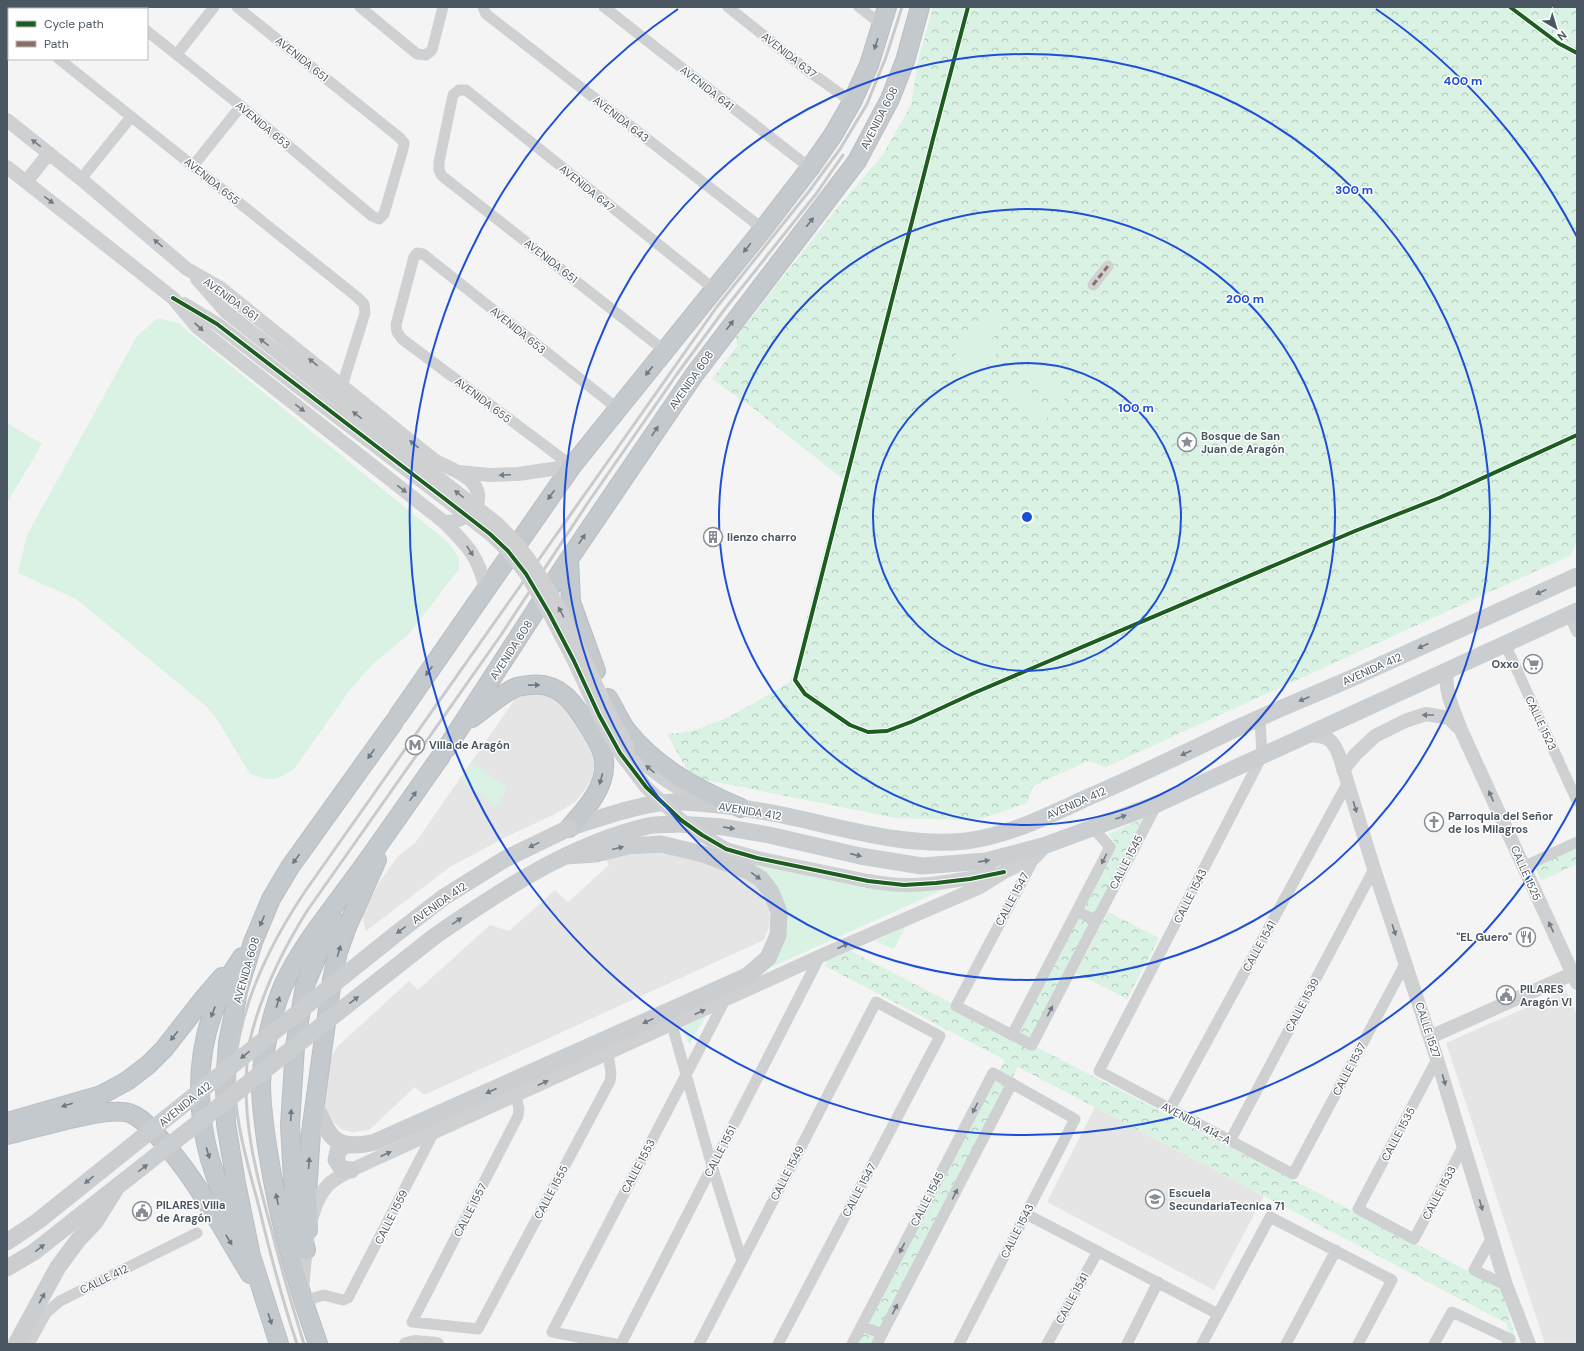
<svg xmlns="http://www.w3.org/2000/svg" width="1584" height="1351" font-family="'DM Sans',sans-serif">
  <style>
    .education { fill: #e6e5e6 }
    .forest { fill: url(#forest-crowns) }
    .garden { fill: #d9f2e3 }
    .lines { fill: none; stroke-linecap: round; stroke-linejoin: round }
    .trunk-casing { stroke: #b9bec3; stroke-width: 20 }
    .minor { stroke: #ced0d2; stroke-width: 11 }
    .tertiary { stroke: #ced0d2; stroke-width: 14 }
    .primary { stroke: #caced1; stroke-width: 17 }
    .trunk { stroke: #c4c9cd; stroke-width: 18 }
    .rail { stroke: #c9cacc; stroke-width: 3 }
    .tertiary-bridge { stroke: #ced0d2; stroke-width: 14 }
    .primary-bridge { stroke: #caced1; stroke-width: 17 }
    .quiet { stroke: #8d6e63; stroke-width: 3; stroke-dasharray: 6 3; stroke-linecap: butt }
    .cycleway-casing { stroke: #fff; stroke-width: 6 }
    .cycleway { stroke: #1b5e20; stroke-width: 4 }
    .oneway { fill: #6f7881 }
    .oneway2 { fill: #727b83 }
    .oneway3 { fill: #707a83 }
    .ring { fill: none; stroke: #1d4ed8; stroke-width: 2 }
    .labels { text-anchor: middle; stroke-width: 3; stroke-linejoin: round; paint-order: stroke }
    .street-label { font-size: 11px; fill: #4a5661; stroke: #fff }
    .poi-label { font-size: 11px; font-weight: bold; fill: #4a5661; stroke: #fff; text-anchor: start }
    .centre { fill: #1d4ed8; stroke: #fff; stroke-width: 2 }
    .ring-label { font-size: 12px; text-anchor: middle; font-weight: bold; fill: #1d4ed8; stroke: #fff; stroke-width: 3; stroke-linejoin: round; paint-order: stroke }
  </style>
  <defs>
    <pattern id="forest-crowns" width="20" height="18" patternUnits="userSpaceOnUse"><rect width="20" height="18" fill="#d9f2e3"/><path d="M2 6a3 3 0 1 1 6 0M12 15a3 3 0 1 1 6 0" fill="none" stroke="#b2c7bb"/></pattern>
  </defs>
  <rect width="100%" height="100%" fill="#f4f4f4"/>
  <path class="education" d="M522,689H538L563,700L590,738L595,758L592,778L584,791L574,803L553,815L504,838L450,867L366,931L362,915L380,881L398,856L415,843Z
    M626,850H656L693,858L744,875L756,885L768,906L770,917L769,926L764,940L424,1095L415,1087L369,1130L353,1132L342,1130L331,1120L325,1111L324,1082L332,1055L337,1047L409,981L418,990L490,925L509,931L555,890L568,902L609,865L605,859Z
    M1566,990L1577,1015V1344H1545L1446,1043Z
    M1095,1107L1264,1196L1214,1290L1047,1202Z"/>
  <path class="forest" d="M933,7H1577V540L1571,555L1106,767L1088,761L1033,786L1027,803L984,818L970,820L896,818L691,777L667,734C712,732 751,704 790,682L796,664L812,596L843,479L749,405L712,379L737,346L736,337L838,207L882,156L911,105L917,65Z
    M1147,817L1031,1044L1501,1288L1517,1344H1510L1512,1340L1506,1323L1018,1067L873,1344H856L1005,1060L825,966L828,960L851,951L1017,1037L1115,849L1114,841L1108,834Z
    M1577,844V864L1541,881L1534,864Z
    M1108,912L1159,938L1127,999L1076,973Z"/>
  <path class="garden" d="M997,308L1009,318L989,342L999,350L975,380L951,360L974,331L977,333Z
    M158,318L178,323L449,543L459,558V569L409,634L373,664L352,687L294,769C274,782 273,781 250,774L216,718L205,705L76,599L18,573L27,535L137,336Z
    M1037,365L1070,392L1060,405L1026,378Z
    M1017,385L1052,412L1041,425L1007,398Z
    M7,423L42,444L7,503Z
    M473,763L508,788L496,806L461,780Z
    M752,864L866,886L949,887L765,970L782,931Z
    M905,927L894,949L875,941Z
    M706,1016L689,1045L683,1027Z"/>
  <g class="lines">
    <g class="trunk-casing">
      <path id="trunk" d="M569,559L571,602L596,671
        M608,698C615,709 620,722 628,732C658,769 699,790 741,808
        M398,716L572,466L763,229L810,168L833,135L852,102L869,65L887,7
        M472,718C483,710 505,691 517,687C520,686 525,686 529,685C560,681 574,703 589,727C595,737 603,748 604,760C607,787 585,810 569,828
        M446,749L569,559L694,375L857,161L890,99L905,61L920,7
        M7,1122L101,1095L127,1081L148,1065L164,1049L204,998L222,977
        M7,1135C33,1129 106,1106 129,1113C139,1116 146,1124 153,1131C193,1172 220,1225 250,1274
        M239,1227C190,1142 183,1040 242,957
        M308,1230L307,1194L311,1132L332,980L338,952L347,927L377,860
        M306,1250L294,1199L290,1125L295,1047L305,985L333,919
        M279,1344L251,1256L236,1183L226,1124L225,1085L228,1043L238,991L253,942L271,899L290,867L394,722
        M318,1344C295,1280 277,1213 267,1146C264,1125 261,1105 261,1084C262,1057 272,1012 283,986C301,947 326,917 351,883C382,841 411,798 441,756"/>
    </g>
    <path class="minor" d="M117,7L120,9
      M360,7L417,54L426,55L432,50L443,7
      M483,7L486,14L763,229
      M604,7L810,168
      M728,7L807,70L852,102
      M859,7L882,25
      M7,17L9,19
      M147,31L241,106L372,216L379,219L384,214L403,149L404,143L400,138L237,7
      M177,54L214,7
      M59,59L357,297L364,304L365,313L342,386
      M193,166L241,106
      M81,179L131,117
      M1093,285L1108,266
      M665,351L442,176L439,170V162L453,95L459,90H466L714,289
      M572,466L402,339L397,332L396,325L414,257L417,253L423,254L618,409
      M1569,615L1577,632
      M1505,644L1577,801
      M1260,718L1262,756L1099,1071L1293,1174L1405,964
      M1035,857L956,1006L1032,1045L1157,804
      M1523,867L1577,842
      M1077,911L1096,921
      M672,1025L712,1166L742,1261
      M1012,1035L1110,847L1093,828
      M1437,1059L1358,1209L1414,1239L1463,1147
      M516,1096L519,1109L518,1116L412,1322L478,1329L610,1081L611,1073L608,1053
      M1170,1109L1347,784
      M1230,1141L1374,869
      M1026,1214L1218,1314
      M1491,1239L1474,1270L1506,1285
      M304,1301L324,1295L343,1300L348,1298L434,1132
      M862,1326L882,1334
      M29,1344L46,1313L60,1301L197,1233
      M615,1344L552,1332L725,1000
      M621,1344L819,958
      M699,1344L876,1002L940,1036L778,1344
      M852,1344L993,1073L1075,1119L959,1344
      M877,1344L1012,1083
      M1047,1344L1098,1251
      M1127,1344L1158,1282
      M1202,1344L1270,1217L1392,1280L1358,1344
      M1286,1344L1336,1250
      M1434,1344L1452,1312L1510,1339L1507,1344"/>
    <path class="tertiary" d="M7,120L81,179L187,269L219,287L434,460C446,467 460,471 470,480C491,501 468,523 444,522
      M7,167L173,298L197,327L444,522C468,546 478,556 486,589
      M26,182L49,153
      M197,279L226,312L328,392
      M184,304L217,324L319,403
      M459,472L490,475L518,474L572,466
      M1447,671C1444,691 1454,711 1461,730L1577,983
      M1308,735C1329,736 1333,739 1340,758L1374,869L1437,1059L1506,1285L1529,1344
      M628,747C652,773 674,788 706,801
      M1343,770L1355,755L1375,736L1405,721L1426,714L1449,718L1459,728
      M868,881C880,883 893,885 905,885C935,885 964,879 994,874
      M1430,1037L1572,974
      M302,1290C305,1259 306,1206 330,1183C336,1178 344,1174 351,1170L825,954L980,887L1004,872L1035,857L1046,845
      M406,1344L415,1342L437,1344"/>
    <path class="primary" d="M678,824L723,827L769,835L860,856L922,866L986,861L1046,845L1157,804L1577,611
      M569,828C603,817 648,800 684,802C721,804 760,810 796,818C851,830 908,847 966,841C1007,836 1045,817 1082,800C1133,778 1183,754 1233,730C1275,710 1319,693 1361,674C1433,642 1505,609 1577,576
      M316,1107C331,1140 336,1151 375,1142L747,976L768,958L778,935L779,912L771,892L761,879L748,871L703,854L661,844L628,846L596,854L566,856
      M344,1146L338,1151L336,1160L342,1169L351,1170
      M16,1344L58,1267L78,1240L95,1222L115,1190"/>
    <use href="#trunk" class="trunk"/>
    <path class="rail" d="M297,1344C282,1299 270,1253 259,1207C246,1158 230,1107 236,1056C244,996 273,939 306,890L716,308L810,190L840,149L867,104L886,57L902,7
      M304,1344C292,1306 281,1267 271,1228C256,1174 242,1120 247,1064C248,1056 248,1048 250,1040C261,994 282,951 307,911L501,635L587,504L677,374L724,310L816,194L843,155"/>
    <path class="tertiary-bridge" d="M328,392L498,524C504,531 511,537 517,544C558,593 580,653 608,710C614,723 621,735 628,747
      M319,403L445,499L490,534L508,551L526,574L549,613L574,661L599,715L620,753L646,787L681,820L702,835L726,849L757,858L868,881"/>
    <path class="primary-bridge" d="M7,1242L38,1221L396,934L444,897L505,859L569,828
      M7,1268L34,1252L435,936C500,891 570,844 648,826C657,824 667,825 676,824"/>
    <path class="quiet" d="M1093,285L1108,266"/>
    <g class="cycleway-casing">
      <path id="cycleway" d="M968,7L933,139L795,680L805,694L850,725L868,732L887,731L911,722L974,693L1355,531L1439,498L1577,435
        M1510,7L1558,43L1577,53
        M173,298L217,324L445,499L490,534L508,551L526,574L549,613L574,661L599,715L620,753L646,787L681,820L702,835L726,849L757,858L868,881L904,885L936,883L970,879L1004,872"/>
    </g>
    <use href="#cycleway" class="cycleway"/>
  </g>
  <defs><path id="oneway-solid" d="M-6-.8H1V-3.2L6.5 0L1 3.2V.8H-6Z"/></defs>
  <g class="oneway">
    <use href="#oneway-solid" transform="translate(876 44) rotate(109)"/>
    <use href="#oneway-solid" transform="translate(810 222) rotate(-52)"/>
    <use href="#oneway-solid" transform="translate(747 248) rotate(129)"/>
    <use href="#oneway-solid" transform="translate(730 325) rotate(-53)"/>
    <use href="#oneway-solid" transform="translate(649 371) rotate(129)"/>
    <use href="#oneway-solid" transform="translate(655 431) rotate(-56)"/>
    <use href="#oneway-solid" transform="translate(551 495) rotate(125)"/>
    <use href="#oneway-solid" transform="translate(582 539) rotate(-56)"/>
    <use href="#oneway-solid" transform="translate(429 671) rotate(125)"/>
    <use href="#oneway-solid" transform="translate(534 685) rotate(-1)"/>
    <use href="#oneway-solid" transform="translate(371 754) rotate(125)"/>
    <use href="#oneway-solid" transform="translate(601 779) rotate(106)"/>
    <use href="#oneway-solid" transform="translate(413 796) rotate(-55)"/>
    <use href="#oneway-solid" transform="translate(296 859) rotate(126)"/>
    <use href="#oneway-solid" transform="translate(262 921) rotate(114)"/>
    <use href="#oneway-solid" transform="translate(339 951) rotate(-73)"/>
    <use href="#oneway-solid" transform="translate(278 1002) rotate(-73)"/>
    <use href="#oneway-solid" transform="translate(213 1012) rotate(111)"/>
    <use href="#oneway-solid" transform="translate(174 1036) rotate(129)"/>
    <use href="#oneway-solid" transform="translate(67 1105) rotate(163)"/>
    <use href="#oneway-solid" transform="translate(291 1115) rotate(-87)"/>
    <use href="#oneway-solid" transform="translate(208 1153) rotate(73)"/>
    <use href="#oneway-solid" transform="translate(309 1163) rotate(-86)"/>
    <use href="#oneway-solid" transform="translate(277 1199) rotate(-102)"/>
    <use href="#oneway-solid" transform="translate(229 1240) rotate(59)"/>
    <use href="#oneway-solid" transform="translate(270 1319) rotate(72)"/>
  </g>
  <g class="oneway2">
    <use href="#oneway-solid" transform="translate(36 143) rotate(-142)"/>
    <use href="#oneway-solid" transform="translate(49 200) rotate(38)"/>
    <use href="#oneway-solid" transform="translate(158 243) rotate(-140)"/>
    <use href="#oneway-solid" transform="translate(199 327) rotate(43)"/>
    <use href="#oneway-solid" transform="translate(264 342) rotate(-142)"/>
    <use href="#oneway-solid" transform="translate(313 362) rotate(-141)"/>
    <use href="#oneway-solid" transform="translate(300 408) rotate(38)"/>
    <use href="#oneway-solid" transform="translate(357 415) rotate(-142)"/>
    <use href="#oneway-solid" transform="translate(414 444) rotate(-141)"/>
    <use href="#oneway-solid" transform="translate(505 475) rotate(177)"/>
    <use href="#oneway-solid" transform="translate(402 489) rotate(38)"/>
    <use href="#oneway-solid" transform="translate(459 494) rotate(-142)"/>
    <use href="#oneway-solid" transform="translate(470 551) rotate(57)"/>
    <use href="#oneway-solid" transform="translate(561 612) rotate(-118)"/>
    <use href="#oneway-solid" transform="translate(1428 715) rotate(180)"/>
    <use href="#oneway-solid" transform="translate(650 769) rotate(-140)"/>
    <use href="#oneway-solid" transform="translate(1491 796) rotate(-114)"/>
    <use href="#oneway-solid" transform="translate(1355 807) rotate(73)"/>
    <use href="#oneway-solid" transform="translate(1104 859) rotate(117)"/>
    <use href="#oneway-solid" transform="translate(1551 927) rotate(-115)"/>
    <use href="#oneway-solid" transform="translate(1394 930) rotate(72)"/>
    <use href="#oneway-solid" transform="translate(843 946) rotate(-24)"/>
    <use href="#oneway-solid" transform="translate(1050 1011) rotate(-63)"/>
    <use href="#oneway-solid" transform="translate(700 1012) rotate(-25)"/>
    <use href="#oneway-solid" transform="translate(1444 1080) rotate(74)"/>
    <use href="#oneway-solid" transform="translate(543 1083) rotate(-25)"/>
    <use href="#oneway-solid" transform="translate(975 1108) rotate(117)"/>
    <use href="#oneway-solid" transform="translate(386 1154) rotate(-24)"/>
    <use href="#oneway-solid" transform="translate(955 1194) rotate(-63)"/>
    <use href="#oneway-solid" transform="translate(1481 1205) rotate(74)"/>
    <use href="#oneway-solid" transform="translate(902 1248) rotate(117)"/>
    <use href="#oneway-solid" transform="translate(895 1309) rotate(-63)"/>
  </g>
  <g class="oneway3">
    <use href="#oneway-solid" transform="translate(1541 592) rotate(156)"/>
    <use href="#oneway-solid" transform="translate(1423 646) rotate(156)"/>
    <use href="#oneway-solid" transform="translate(1304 699) rotate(157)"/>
    <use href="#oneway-solid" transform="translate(1186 753) rotate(155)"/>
    <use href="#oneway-solid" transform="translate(1121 817) rotate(-20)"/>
    <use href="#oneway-solid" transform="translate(729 828) rotate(9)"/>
    <use href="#oneway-solid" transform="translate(534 845) rotate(154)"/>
    <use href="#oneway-solid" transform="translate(618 848) rotate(-14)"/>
    <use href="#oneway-solid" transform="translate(856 855) rotate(13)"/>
    <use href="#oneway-solid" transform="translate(984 861) rotate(-8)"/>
    <use href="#oneway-solid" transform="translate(756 876) rotate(36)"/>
    <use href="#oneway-solid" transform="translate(457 921) rotate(-35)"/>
    <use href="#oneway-solid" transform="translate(401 930) rotate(143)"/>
    <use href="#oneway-solid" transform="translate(354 1000) rotate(-38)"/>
    <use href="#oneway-solid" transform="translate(648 1021) rotate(156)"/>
    <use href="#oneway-solid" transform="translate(245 1055) rotate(141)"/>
    <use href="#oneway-solid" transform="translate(491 1091) rotate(156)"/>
    <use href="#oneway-solid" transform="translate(143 1168) rotate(-38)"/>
    <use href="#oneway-solid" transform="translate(89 1180) rotate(141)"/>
    <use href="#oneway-solid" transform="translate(40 1248) rotate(-38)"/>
    <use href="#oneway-solid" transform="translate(42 1298) rotate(-61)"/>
  </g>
  <g class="ring">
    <circle cx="1027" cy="517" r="154"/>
    <circle cx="1027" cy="517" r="308"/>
    <circle cx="1027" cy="517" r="463"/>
    <path d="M1577 797A617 617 0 1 1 678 9M1376 9A617 617 0 0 1 1577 237"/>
  </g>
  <defs>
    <g id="sight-ring" transform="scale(1)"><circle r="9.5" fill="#fff" stroke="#868d94" stroke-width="1.5"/><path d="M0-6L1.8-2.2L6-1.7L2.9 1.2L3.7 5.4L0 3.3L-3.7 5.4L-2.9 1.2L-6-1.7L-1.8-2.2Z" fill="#868d94"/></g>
    <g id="building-ring" transform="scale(1)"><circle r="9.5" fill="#fff" stroke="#868d94" stroke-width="1.5"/><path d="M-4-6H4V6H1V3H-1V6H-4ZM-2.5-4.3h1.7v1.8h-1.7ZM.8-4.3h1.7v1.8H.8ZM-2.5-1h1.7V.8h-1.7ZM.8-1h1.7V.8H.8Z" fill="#868d94"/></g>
    <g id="supermarket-ring" transform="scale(1)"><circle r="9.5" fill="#fff" stroke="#868d94" stroke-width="1.5"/><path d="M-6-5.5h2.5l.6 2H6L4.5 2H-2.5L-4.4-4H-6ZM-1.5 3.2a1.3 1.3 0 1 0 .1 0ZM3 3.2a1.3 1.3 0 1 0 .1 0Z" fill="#868d94"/></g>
    <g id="metro-ring" transform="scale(1)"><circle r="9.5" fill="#fff" stroke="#868d94" stroke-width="1.5"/><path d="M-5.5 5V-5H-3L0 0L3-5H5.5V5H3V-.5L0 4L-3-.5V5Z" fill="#868d94"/></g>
    <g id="church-ring" transform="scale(1)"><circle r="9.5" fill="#fff" stroke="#868d94" stroke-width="1.5"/><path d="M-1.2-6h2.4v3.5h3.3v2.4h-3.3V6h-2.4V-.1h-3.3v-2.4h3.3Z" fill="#868d94"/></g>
    <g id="restaurant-ring" transform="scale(1)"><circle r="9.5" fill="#fff" stroke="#868d94" stroke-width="1.5"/><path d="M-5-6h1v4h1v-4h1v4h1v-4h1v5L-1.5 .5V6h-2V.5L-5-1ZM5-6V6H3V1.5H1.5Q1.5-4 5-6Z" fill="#868d94"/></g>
    <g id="civic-ring" transform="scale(1)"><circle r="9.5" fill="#fff" stroke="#868d94" stroke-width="1.5"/><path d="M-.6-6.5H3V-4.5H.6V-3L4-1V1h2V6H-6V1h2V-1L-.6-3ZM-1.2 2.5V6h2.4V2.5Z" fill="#868d94"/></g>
    <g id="school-ring" transform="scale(1)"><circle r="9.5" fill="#fff" stroke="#868d94" stroke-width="1.5"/><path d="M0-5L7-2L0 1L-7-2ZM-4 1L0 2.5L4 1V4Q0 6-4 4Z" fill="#868d94"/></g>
  </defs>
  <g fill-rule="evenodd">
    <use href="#sight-ring" x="1187" y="442"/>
    <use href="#building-ring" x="713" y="537"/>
    <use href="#supermarket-ring" x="1533" y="664"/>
    <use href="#metro-ring" x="415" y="745"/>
    <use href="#church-ring" x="1434" y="822"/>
    <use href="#restaurant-ring" x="1526" y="937"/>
    <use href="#civic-ring" x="1506" y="995"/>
    <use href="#school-ring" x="1155" y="1199"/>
    <use href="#civic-ring" x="142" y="1211"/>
  </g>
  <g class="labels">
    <g class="street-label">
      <text transform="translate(789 55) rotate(38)" y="4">AVENIDA 637</text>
      <text transform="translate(302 59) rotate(39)" y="4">AVENIDA 651</text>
      <text transform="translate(707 88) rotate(38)" y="4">AVENIDA 641</text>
      <text transform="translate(879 118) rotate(-63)" y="4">AVENIDA 608</text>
      <text transform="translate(621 119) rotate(38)" y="4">AVENIDA 643</text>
      <text transform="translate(263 125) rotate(40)" y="4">AVENIDA 653</text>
      <text transform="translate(212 181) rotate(39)" y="4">AVENIDA 655</text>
      <text transform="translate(587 188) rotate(39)" y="4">AVENIDA 647</text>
      <text transform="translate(551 261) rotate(38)" y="4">AVENIDA 651</text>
      <text transform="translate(231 299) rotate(36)" y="4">AVENIDA 661</text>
      <text transform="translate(518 330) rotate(39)" y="4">AVENIDA 653</text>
      <text transform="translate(691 380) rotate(-55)" y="4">AVENIDA 608</text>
      <text transform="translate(483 400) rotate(37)" y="4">AVENIDA 655</text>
      <text transform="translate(511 650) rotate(-57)" y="4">AVENIDA 608</text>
      <text transform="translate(1372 669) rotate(-24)" y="4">AVENIDA 412</text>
      <text transform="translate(1541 723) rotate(65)" y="4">CALLE 1523</text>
      <text transform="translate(1076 803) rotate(-24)" y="4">AVENIDA 412</text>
      <text transform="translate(750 811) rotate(9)" y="4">AVENIDA 412</text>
      <text transform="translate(1126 862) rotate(-63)" y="4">CALLE 1545</text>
      <text transform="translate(1526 873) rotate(66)" y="4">CALLE 1525</text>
      <text transform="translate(1190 896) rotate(-63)" y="4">CALLE 1543</text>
      <text transform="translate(1012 899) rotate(-62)" y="4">CALLE 1547</text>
      <text transform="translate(439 903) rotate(-35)" y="4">AVENIDA 412</text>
      <text transform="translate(1259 946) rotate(-61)" y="4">CALLE 1541</text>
      <text transform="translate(246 970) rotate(-74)" y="4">AVENIDA 608</text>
      <text transform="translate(1302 1005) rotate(-62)" y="4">CALLE 1539</text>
      <text transform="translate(1428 1030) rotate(72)" y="4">CALLE 1527</text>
      <text transform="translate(1349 1069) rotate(-62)" y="4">CALLE 1537</text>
      <text transform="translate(185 1104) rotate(-39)" y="4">AVENIDA 412</text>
      <text transform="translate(1196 1123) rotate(28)" y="4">AVENIDA 414-A</text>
      <text transform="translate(1398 1134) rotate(-62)" y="4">CALLE 1535</text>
      <text transform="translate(720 1151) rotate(-63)" y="4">CALLE 1551</text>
      <text transform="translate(638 1166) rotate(-62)" y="4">CALLE 1553</text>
      <text transform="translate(787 1173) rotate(-63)" y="4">CALLE 1549</text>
      <text transform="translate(859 1190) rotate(-62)" y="4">CALLE 1547</text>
      <text transform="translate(551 1192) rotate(-62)" y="4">CALLE 1555</text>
      <text transform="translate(1439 1193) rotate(-62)" y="4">CALLE 1533</text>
      <text transform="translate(927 1199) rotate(-63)" y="4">CALLE 1545</text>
      <text transform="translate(470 1210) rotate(-63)" y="4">CALLE 1557</text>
      <text transform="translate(391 1217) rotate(-63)" y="4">CALLE 1559</text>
      <text transform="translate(1017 1231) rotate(-63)" y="4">CALLE 1543</text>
      <text transform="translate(104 1279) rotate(-26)" y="4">CALLE 412</text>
      <text transform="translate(1072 1298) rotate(-61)" y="4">CALLE 1541</text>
    </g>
    <g class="poi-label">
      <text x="1201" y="440">Bosque de San<tspan x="1201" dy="13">Juan de Aragón</tspan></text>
      <text x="727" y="541">lienzo charro</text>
      <text x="1519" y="668" text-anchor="end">Oxxo</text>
      <text x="429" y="749">Villa de Aragón</text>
      <text x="1448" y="820">Parroquia del Señor<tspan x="1448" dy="13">de los Milagros</tspan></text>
      <text x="1512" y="941" text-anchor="end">"EL Guero"</text>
      <text x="1520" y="993">PILARES<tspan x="1520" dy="13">Aragón VI</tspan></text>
      <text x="1169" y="1197">Escuela<tspan x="1169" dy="13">SecundariaTecnica 71</tspan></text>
      <text x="156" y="1209">PILARES Villa<tspan x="156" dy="13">de Aragón</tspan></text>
    </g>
  </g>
  <circle cx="1027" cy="517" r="6" class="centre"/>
  <g class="ring-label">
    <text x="1463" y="85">400 m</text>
    <text x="1354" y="194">300 m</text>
    <text x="1245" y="303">200 m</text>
    <text x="1136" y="412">100 m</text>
  </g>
  <rect width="1584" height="1351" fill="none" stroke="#4a5661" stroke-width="16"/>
  <rect x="8" y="8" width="140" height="52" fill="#ffffff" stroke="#b7bbc0"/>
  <rect x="16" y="21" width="20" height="6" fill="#1b5e20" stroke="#b7bbc0"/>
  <text x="44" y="28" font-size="12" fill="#4a5661">Cycle path</text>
  <rect x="16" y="41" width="20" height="6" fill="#8d6e63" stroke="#b7bbc0"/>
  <text x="44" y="48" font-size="12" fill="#4a5661">Path</text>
  <g transform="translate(1556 28) rotate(142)" stroke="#ffffff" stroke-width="3" paint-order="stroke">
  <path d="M0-3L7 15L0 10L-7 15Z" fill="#4a5661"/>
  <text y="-6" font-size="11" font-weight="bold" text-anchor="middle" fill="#4a5661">N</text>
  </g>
</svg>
